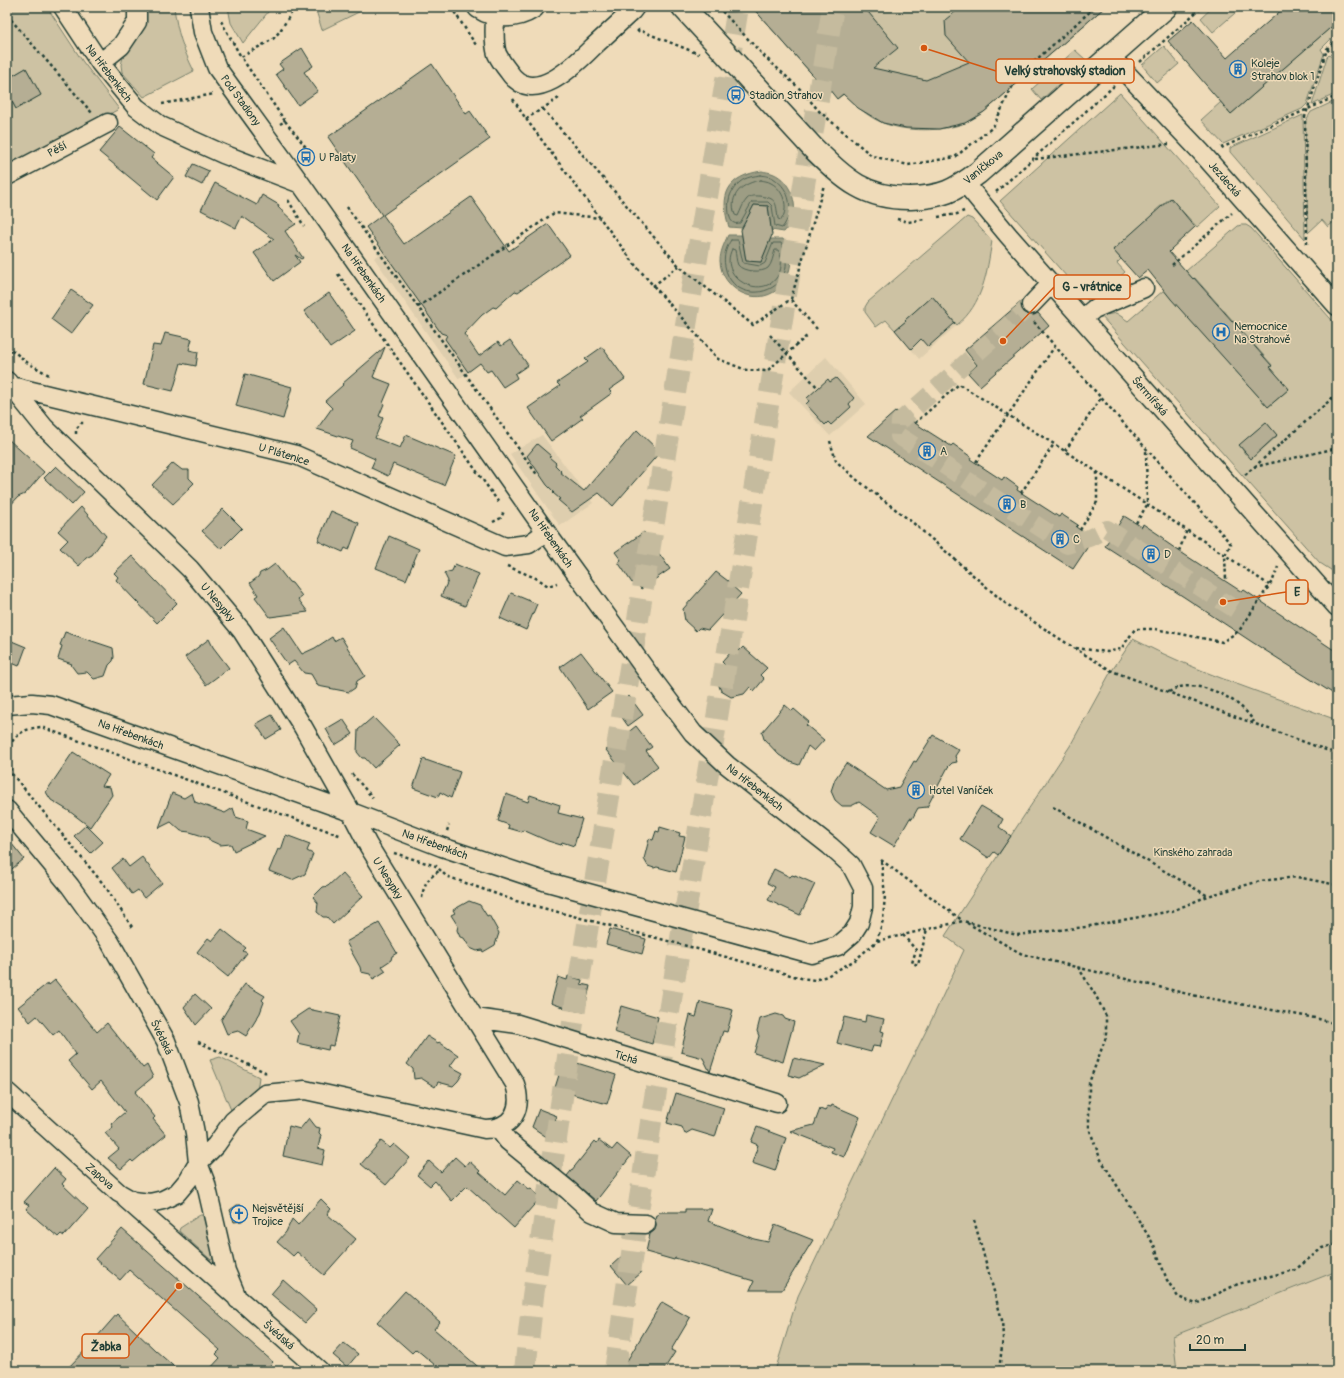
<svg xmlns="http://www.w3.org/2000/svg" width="1344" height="1378" font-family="Pangolin,sans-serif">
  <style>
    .built { fill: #deceae }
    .green { fill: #cdc2a3; stroke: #76806c; fill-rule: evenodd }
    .water { fill: #9d9d84; stroke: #6b7764 }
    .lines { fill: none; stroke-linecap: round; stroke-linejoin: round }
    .shore { stroke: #516354; stroke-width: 1 }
    .building { fill: #b5ae94; stroke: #1f3d34 }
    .minor-tunnel { stroke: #c5bb9e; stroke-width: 18; stroke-dasharray: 18 9; stroke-linecap: butt }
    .highway-tunnel { stroke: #c5bb9e; stroke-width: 22; stroke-dasharray: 22 11; stroke-linecap: butt }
    .minor-casing { stroke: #1f3d34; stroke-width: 21 }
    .major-casing { stroke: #1f3d34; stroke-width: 25 }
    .path { stroke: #1f3d34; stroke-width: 2.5; stroke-dasharray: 3 3; stroke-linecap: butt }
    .minor { stroke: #efdbb9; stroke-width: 18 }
    .major { stroke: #efdbb9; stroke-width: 22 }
    .path-bridge { stroke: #1f3d34; stroke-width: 2.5; stroke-dasharray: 3 3; stroke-linecap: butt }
    .labels { text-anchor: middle; stroke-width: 3; stroke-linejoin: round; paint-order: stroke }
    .poi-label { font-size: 11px; fill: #1f3d34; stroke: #efdbb9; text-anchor: start }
    .street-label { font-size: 11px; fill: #1f3d34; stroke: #efdbb9 }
    .park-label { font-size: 11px; fill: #304a3f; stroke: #efdbb9 }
    .leader { fill: none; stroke: #d45610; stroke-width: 1.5 }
    .callout-dot { fill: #d45610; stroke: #efdbb9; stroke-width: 1.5 }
    .callout { fill: #efdbb9; stroke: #d45610; stroke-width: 1.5 }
    .callout-label { font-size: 12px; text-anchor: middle; font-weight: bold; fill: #1f3d34 }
  </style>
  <rect width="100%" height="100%" fill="#efdbb9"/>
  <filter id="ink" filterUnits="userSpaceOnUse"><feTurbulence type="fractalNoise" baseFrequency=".025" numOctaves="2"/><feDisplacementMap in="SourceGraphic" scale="8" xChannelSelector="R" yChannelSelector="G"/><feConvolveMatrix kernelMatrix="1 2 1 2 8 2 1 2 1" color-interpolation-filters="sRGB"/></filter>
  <g filter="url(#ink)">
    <path class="built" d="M399,242L483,362L459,379L374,258Z
      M932,296L957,325L919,359L895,330L905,321V320Z
      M826,357L866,404L830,436L789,392Z
      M542,435L593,503L560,526L510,454Z
      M1337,1271V1371H1177L1173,1336Z"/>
    <path class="green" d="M7,7H47L83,62L119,109L80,130L7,165V92L16,109L41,95L26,68L7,79Z
      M144,7H174C177,32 183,49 194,71L144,97L122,72L121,65L123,57L133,43Z
      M228,7H270L268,12L243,43L231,23Z
      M315,7H369L322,30Z
      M752,7H1105L984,112C978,116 971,120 965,123C942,132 906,132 883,123C868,117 855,105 844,94L838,98L830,90L827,91Z
      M1213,7H1242L1213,32L1201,18Z
      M1337,22V33L1321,49L1324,54L1307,104L1302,109L1223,144L1201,120L1221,102L1231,114Z
      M1164,46L1179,64L1157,83L1142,65Z
      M1075,50L1086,60L1041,100L1032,89Z
      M1329,55L1337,62V93L1312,105L1327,57Z
      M1120,93L1220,206L1197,227L1170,198L1155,211L1156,212L1114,249H1113L1121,259L1117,263L1125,272L1090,303L1000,201Z
      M1337,100V219L1328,227L1322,220L1308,233L1305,122L1311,112Z
      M1303,115L1305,239L1230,152V148Z
      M967,217L972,219L992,241C987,272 983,304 957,325L932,296L905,320L906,321L895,330L886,320L876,327L865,312V307L868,302Z
      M1241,225H1246L1251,228L1337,326V549L1333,553L1337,559V572H1334L1320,563L1101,316L1116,313L1128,321L1164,290L1268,407L1289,389L1270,367L1272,365L1195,278L1193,279L1186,271L1238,226ZM1266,422L1277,436L1260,451L1245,454L1240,445Z
      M1133,639C1198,673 1268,695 1337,720V1271L1173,1336L1177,1371H775L798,1296L898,1087L932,1019L964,950L945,936L1070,746L1109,675Z
      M220,1057L259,1077L257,1091L231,1110L210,1060Z
      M200,1215H203L214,1258L211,1260L179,1231L180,1228Z"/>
    <path class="water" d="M762,171C765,172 770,172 774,174C790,181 798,203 793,219C791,224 787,228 784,232L771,230L768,206L754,205L742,228L729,227C719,195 727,176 762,171Z
      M728,235H742L746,260L761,262L770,239H783C785,243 789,248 790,253C792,262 790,274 784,281C782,284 780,287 778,289C756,308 721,289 720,261C720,252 724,244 728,235Z"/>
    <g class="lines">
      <path class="shore" d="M761,175C765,176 770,176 773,178C791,189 795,212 782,228L775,226L772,206L768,202H752L740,223C738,223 736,224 734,223C728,221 728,205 729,200C730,193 735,186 740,182C746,177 754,176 761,175Z
        M761,180C764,181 768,181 771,183C783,189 790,208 781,220L778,219C776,202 777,198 759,196C755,196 751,195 747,199C743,203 741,210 738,216L735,215C728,195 742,183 761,180Z
        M731,240H738L743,263L760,266L765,263L773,243H781C806,293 733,312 725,266C723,257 726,247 731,240Z
        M732,249L735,250C736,254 736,261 738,265C743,272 762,273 768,268C772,264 773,256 775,250H778C782,256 782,264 780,271C768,304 716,280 732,249Z"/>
    </g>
    <path class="building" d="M752,7H864L898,48L873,68L926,80L969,62L946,36L945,20L961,7H1105L984,112L965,123L939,129L906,128L883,123L858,108L843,94L837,99L829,89L827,91Z
      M1285,7H1337V22L1231,114L1168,41L1193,20L1227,58Z
      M302,48L313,66L304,72L318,91L298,105L276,74L283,69L279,64Z
      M432,64L466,114L470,111L490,139L383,215L404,244L471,197L509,251L548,224L570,255L518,292L515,291L496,308L493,307L482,315L464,334L479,356L498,342L501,346L510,340L528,365L515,374L517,378L503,387L491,370L487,372L480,363L468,372L450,346L445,339L447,335L441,333L366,227L382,215L328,137Z
      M26,68L41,95L16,109L7,92V79Z
      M120,127L154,154L151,158L174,177L157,200L99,152Z
      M193,164L209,171L202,185L186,177Z
      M215,183L257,205L262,195L279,205L278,207L296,224L285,231L303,258L301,259L295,255L300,262L274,281L254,253L274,239L242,216L236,228L201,210Z
      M1171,198L1195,227L1171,249H1172L1169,252L1193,279L1194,278L1272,366L1270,367L1289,389L1268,407L1171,299L1148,270L1138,278L1113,250Z
      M754,205L768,206L772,235L761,262L746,261L741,230Z
      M71,290L93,305L71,334L51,319Z
      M329,293L355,331L330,348L304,311Z
      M932,296L955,323L928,347L921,339L911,349L895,330L906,321L905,320Z
      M1022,301L1021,308L1024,313L1029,315H1034L1038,313L1049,326L980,386L968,373L977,365L965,350Z
      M165,333L192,339L189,350L198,352L196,366L181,363L173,391L144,384L153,345L161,346Z
      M385,347L373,377L391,384L383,403L384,404L379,416L383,418L375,438L400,448L406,435L456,456L444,485L393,464L388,476L371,468L375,459L350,448L353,441L317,429L332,408L325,401L343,385L342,384Z
      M602,347L625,379L609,390L612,393L580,416L583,418L551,441L528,408L560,386L557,383L588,362L585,359Z
      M245,374L292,387L283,419L236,406Z
      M836,378L854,398L849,404L851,407L831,425L828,422L825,425L806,404L809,401L807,398L828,379L830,382Z
      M896,411L951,446L953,444L971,457L970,459L1002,480L1004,477L1018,487L1017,490L1059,517L1061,514L1078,525L1076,527L1093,539L1073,569L868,436Z
      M1266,422L1277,435L1251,459L1239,445Z
      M637,430L660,452L613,506L599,493L572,512L558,500L560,499L553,493L554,492L547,485L527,456L537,444L551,456L549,457L556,463L555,465L561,471L560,472L584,491Z
      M7,438L44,472L25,494L18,497L7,509Z
      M173,463L182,470H189V478L194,483L189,488H190L173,504L152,485Z
      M56,466L84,492L72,505L44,478Z
      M81,507L106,536L92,555L86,558L79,566L60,548L68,540L58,531Z
      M223,509L242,528L221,549L202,531Z
      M331,511L359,523L349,550L345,548L343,552L318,541Z
      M1124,516L1142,527L1143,524L1164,538L1163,540L1179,551L1242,592L1244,590L1337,652V696L1252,642L1184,597L1105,546Z
      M644,532L670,569L641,589L635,581L632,583L618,562L621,560L615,552Z
      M389,536L419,549L406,580L376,568Z
      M132,556L177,603L157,623L116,580L118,577L114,573Z
      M275,564L289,582L292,583L302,596L298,599L308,612L270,617L255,597L258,595L250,583L258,577L260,573L267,570Z
      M455,564L479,574L465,606L441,596L448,581L444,573L452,571Z
      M716,572L732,584L731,585L741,594L708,630L699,628L696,631L685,621L683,609Z
      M511,593L537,604L526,630L500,618Z
      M284,627L302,654L315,648L332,637L334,641L341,637L365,676L357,681L355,688L349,692L318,686L311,674L304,673L294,661L288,665L269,638Z
      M65,632L113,648L114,657L113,661L109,665L105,676L94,679L87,672L77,673L71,665L72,664L58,659L62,646L60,645Z
      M7,639L26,647L19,666L7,661Z
      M209,639L213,647L229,668L206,685L185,657Z
      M743,647L767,668L760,675L764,679L754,691L750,687L744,694L731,697L721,691L719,686V673L726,666L722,662L732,651L736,654Z
      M581,652L612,692L588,709L560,667Z
      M629,696L643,715L628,726L614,706Z
      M785,705L792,711L794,709L809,722L806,725L824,740L814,751L808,746L799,765L790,762L779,755L764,739L762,732Z
      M272,715L281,730L266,739L256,724Z
      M373,717L400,745L374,768L365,758H362L357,752L358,730Z
      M343,719L353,734L335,745L326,729Z
      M636,726L652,747L646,751L658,766L634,785L606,750Z
      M933,735L959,750L955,756L957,762L952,763L948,767L927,807L918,808L912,819L910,818L894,846L871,832L880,817L859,802L851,806H842L835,800L831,791L835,779L846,763L886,790L899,787L914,761L916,762Z
      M73,752L109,775L102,786L110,787L112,795L90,827L69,811L51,800L46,792Z
      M423,759L460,772L451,798L440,792L438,797L413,788Z
      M172,793L184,798L192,793L195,802L225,813L233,808L236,817L248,821L246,829L265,836L234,851L231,844L220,845L209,840V838L190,832L181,831L171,822L159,828Z
      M506,794L528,802L530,795L560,805L558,813L582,819L574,846L562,842L561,845L548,841L523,830L522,832L508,828L509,825L498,821Z
      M981,806L1003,819L999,827L1011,836L998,855L994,852L989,858L960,839Z
      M86,825L103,842L91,853L74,836Z
      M660,827L680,833L679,836L685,837L676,872L657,867L654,868L648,866L644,859L649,839L653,840L656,831L659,832Z
      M286,835L310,844L307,851L313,854L305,874L292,880L269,871L278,849L281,850Z
      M7,838L24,859L7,873Z
      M142,857L162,883L144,898L138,890L132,894L112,868L123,859L129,867Z
      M774,869L790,877L792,875L795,876V875L815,884L800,915L768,900L775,887L767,883Z
      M342,873L363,896L333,924L327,917H323L317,912L318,903L313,897L323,887L328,886Z
      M469,901L480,905L487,916L489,915L499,933L495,945L483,952L482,950L477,951L470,948L464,938L460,937L457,930L458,926L451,915L455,913L453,910Z
      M379,923L397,953L392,956L391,960L382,966L386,971L373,979L370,974L361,972L360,967L346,942Z
      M222,929L246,948L243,951L247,953L228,977L197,952L208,938L212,941Z
      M610,929L646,939L642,954L606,944Z
      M568,976L582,980L581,984L590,986L584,1012L571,1010L551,1003L558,977L567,980Z
      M55,980L97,1032L107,1023L143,1068L147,1065L153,1077L135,1092L155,1117L153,1119L166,1135L140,1156L133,1162L131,1160L121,1169L108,1158L119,1149L105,1133L113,1127L111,1124L125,1112L101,1081L92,1089L68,1061L76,1054L59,1030L53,1035L37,1016L30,1022L18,1007L48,983L49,985Z
      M245,984L265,996L262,1000L264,1002L260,1013L246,1036L238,1031L227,1034L221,1020L233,1000Z
      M195,994L211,1009L196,1025L184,1007Z
      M700,1002L733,1010L727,1032L723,1031L710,1072L703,1058L681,1052L690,1015L696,1017Z
      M621,1006L658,1017L652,1044L614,1032Z
      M308,1009L340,1016L333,1046L329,1045L328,1050L297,1043L299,1034L290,1021Z
      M776,1014L783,1016L785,1019L794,1022L783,1062L754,1053L759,1036L757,1031L760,1019Z
      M866,1015L884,1019L881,1031L884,1032L880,1047L873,1046L871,1052L837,1043L844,1017L865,1022Z
      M427,1036L438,1043L439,1042L458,1055L450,1066L463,1073L458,1081L453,1086L438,1082L435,1087L421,1078L414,1079L413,1069L407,1064Z
      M793,1058L825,1065L799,1078L788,1075Z
      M564,1059L616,1075L607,1104L568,1093L566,1098L553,1094Z
      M676,1093L724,1108L715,1137L692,1130L685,1134L682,1127L667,1123Z
      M832,1105L860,1117L844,1157L831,1152L833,1148L790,1131L814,1125L820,1109L825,1111L827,1106L831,1107Z
      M539,1109L557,1116L548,1138L532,1127Z
      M309,1118L316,1127L320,1128L319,1133L321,1135L318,1148L325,1150L322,1165L283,1156L289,1126L300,1129Z
      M757,1127L786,1138L775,1171L752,1163L758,1145L751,1142Z
      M599,1140L612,1150L617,1144L631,1156L596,1201L567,1176L595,1141L597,1143Z
      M381,1141L390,1148L394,1144L410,1158L386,1185L361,1164Z
      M455,1157L465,1166L469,1161L480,1171L479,1172L505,1195L518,1180L529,1189L531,1188L540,1198L514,1228L467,1186L452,1201L435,1181L430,1186L417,1175L429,1161L441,1172Z
      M54,1168L66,1179L62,1184L88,1209L64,1236L61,1234L58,1237L39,1221L26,1209L29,1205L24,1202Z
      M321,1199L331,1209L327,1214L356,1239L324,1275L297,1252L293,1256L277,1242L286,1232L292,1219L298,1225Z
      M237,1205H242L247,1210V1217L242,1221L234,1222L230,1210Z
      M685,1209H712L708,1221L754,1239L768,1242L775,1225L813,1240L782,1290H750L754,1281L675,1258L674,1260L646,1252L650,1234L655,1230L656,1225L655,1218L656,1215H658L659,1212H685Z
      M122,1229L273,1362L265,1371H208L220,1358L216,1354L220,1350L129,1270L120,1280L95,1259Z
      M624,1254L641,1273L627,1285L611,1266Z
      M283,1280L317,1310L305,1323L271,1294Z
      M405,1291L440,1322L434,1329L483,1371H442L416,1349L412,1353L377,1322Z
      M662,1302L690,1318L671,1350L675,1352L663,1371H621Z
      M117,1314L155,1350L179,1371H65L96,1339V1338Z
      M344,1343L358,1354L347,1367L333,1355Z"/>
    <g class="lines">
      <path class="minor-tunnel" d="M1031,305L900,421L899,436L1067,545L1089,538L1107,529L1235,609"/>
      <path class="highway-tunnel" d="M525,1371L533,1296L581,968L738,7
        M615,1371L651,1122L833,7"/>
      <g class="minor-casing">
        <path id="minor" d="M63,7L100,63L136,107L161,126L223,154L301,184
          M495,15C495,28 493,42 497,54C500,60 505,67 509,72C533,108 575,65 594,46C607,34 620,22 632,11L635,7
          M1110,56L1201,152L1337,306
          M100,63L121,46L137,22V7
          M7,176L108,123
          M965,183L1008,235L1337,607
          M1031,305L1051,284
          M1082,319L1094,309L1144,288
          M7,381L44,427L190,569L242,631L303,727L351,812L368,845L515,1084C523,1109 513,1129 485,1129L305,1090L265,1094L233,1121L216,1145L198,1163L188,1180L177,1193L163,1200L150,1203L133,1201L119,1193L7,1092
          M7,385L296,455L505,547L529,544L546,532
          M7,705L32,703L51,705L351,812L442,847L544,881L812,954L838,946L852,934L859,923L863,907V888L851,865L830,846L727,765L693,733L648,673L546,532L301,184L217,68L203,32L199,7
          M7,810L70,886L110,942L166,1041L189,1102L195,1133L198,1163L206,1184L226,1271L238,1300
          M475,1018L518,1024L777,1103
          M498,1128L508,1141L568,1190L592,1212L616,1223L646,1224
          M126,1199L320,1371"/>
      </g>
      <g class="major-casing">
        <path id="major" d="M479,7C496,18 516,18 533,7
          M683,7L813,148C844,178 864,199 911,198C942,197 954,191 978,173L1166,7"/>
      </g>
      <path class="path" d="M451,7L476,45
        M718,7L764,56L801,90L819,111L872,156L908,165L955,157L993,127L1017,77L1095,7
        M7,15L92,113
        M221,21L241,57
        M637,32L639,30L699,54
        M1327,49L1337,59
        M1140,62L1202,7
        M513,99L526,119L636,266L718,359L746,370L767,371L808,335
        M162,104L214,94
        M543,109L679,266L753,325L791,299L824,185
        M526,119L559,98
        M285,121L309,151
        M280,124L285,121L241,57L273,39L280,31L295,7
        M1221,148L1337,96
        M1035,159L1169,144
        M996,192L1114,86
        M288,200L304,226
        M347,207L538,476
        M938,217L957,214L964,211
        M897,219L908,222L925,219
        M1307,244L1305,117L1327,49L1337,39
        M1172,265L1232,213
        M338,274L499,503
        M653,286L679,266
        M791,300L817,329
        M418,307L554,213L600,218
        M1034,322L1055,346L1231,544L1225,555L1226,580
        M7,346L28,363L49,375
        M915,423L959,384L1054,444L1225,555L1269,585
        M76,434V429L81,423H84
        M830,441L836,461L856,479L912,522L1005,603L1074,648L1112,671L1168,692L1337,754
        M1065,451L1101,398
        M976,462L1055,346
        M1254,467L1337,448
        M1245,475L1337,394
        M1021,493L1054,444
        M493,522L501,518L504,511
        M1136,523L1147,505L1146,449
        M1080,530L1097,502V472
        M1179,551L1187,530
        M507,566L538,579L548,586L557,583
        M1076,648L1107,652L1121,649L1135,629H1155L1222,642L1239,631L1273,580L1278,567
        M1169,692C1172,690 1176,688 1180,687C1206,682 1241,700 1254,722
        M352,774L373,798
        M1053,807L1208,896
        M447,831L449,825
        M394,853L436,866L446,876L516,901L687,946L801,978L815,980L827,976L855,960L877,941L963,921L1017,935L1085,927L1172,911L1208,896L1260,881L1297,877L1337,885
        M881,860L963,921
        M422,898C424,882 428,879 440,870
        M967,923L1022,954L1192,995L1315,1018L1337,1024
        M132,927L105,886L12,774C2,748 13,729 41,727L342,836
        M903,935L916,950L912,963L918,965L927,929
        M877,941L883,920L885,895L881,860
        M1078,967L1096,996L1106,1016V1037L1089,1083V1128L1100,1158L1154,1245L1167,1280L1178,1297L1196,1304L1238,1284L1295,1270L1322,1248L1337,1244
        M198,1042L265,1072V1076
        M974,1220L1002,1320L1003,1338L999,1371"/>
      <use href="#minor" class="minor"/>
      <use href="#major" class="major"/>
      <path class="path-bridge" d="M770,335L818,388"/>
    </g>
  </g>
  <defs>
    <g id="building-ring" transform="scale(0.9)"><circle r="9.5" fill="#efdbb9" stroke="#1f6fb2" stroke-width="1.5"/><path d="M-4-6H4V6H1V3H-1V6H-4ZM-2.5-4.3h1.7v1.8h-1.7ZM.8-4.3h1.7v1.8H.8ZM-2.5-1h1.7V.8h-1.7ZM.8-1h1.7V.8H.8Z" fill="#1f6fb2"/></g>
    <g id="bus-ring" transform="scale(0.9)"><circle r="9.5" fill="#efdbb9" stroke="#1f6fb2" stroke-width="1.5"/><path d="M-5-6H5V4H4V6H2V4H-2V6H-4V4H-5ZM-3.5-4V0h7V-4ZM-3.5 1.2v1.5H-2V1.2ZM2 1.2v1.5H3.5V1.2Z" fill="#1f6fb2"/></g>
    <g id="hospital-ring" transform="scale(0.9)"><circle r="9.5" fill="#efdbb9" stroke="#1f6fb2" stroke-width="1.5"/><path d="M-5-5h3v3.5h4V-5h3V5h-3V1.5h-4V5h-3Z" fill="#1f6fb2"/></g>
    <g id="church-ring" transform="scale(0.9)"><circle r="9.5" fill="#efdbb9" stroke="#1f6fb2" stroke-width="1.5"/><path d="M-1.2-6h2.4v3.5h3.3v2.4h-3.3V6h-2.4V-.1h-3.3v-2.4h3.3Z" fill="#1f6fb2"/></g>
  </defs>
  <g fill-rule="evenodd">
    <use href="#building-ring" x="1238" y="69"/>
    <use href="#bus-ring" x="736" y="95"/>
    <use href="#bus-ring" x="306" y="157"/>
    <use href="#hospital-ring" x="1221" y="332"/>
    <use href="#building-ring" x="927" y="451"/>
    <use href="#building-ring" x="1007" y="504"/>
    <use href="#building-ring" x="1060" y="539"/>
    <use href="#building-ring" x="1151" y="554"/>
    <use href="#building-ring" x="916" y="790"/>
    <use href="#church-ring" x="239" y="1214"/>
  </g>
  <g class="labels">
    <g class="poi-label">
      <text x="1251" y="67">Koleje<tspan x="1251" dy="13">Strahov blok 1</tspan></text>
      <text x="749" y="99">Stadion Strahov</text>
      <text x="319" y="161">U Palaty</text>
      <text x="1234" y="330">Nemocnice<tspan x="1234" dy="13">Na Strahově</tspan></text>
      <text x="940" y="455">A</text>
      <text x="1020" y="508">B</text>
      <text x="1073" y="543">C</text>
      <text x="1164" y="558">D</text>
      <text x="929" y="794">Hotel Vaníček</text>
      <text x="252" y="1212">Nejsvětější<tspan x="252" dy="13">Trojice</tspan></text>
    </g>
    <g class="street-label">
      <text transform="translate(109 73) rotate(53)" y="4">Na Hřebenkách</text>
      <text transform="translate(241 100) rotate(54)" y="4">Pod Stadiony</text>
      <text transform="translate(57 149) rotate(-28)" y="4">Pěší</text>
      <text transform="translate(983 167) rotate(-39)" y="4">Vaníčkova</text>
      <text transform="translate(1225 179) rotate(49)" y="4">Jezdecká</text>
      <text transform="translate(364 273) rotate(55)" y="4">Na Hřebenkách</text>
      <text transform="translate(1150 396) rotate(49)" y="4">Šermířská</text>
      <text transform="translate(284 454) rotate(17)" y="4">U Plátenice</text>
      <text transform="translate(551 538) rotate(55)" y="4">Na Hřebenkách</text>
      <text transform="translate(218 602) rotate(50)" y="4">U Nesypky</text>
      <text transform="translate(131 734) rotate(20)" y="4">Na Hřebenkách</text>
      <text transform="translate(755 787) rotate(38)" y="4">Na Hřebenkách</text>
      <text transform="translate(435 844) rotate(20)" y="4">Na Hřebenkách</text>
      <text transform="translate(388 878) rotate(58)" y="4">U Nesypky</text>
      <text transform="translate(162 1037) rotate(64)" y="4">Švédská</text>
      <text transform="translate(626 1057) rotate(17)" y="4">Tichá</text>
      <text transform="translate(100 1176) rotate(42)" y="4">Zapova</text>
      <text transform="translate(279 1335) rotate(41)" y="4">Švédská</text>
    </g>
    <g class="park-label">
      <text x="1193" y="856">Kinského zahrada</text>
    </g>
  </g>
  <path class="leader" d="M924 48L996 71M1003 341L1054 287M1223 602L1286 592M179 1286L129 1346"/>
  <g class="callout-dot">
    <circle cx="924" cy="48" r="4"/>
    <circle cx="1003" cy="341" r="4"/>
    <circle cx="1223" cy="602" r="4"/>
    <circle cx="179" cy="1286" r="4"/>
  </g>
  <g class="callout">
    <rect x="996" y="59" width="138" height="24" rx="4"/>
    <rect x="1054" y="275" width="76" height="24" rx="4"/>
    <rect x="1286" y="580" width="22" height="24" rx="4"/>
    <rect x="82" y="1334" width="47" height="24" rx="4"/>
  </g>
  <g class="callout-label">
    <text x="1065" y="75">Velký strahovský stadion</text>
    <text x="1092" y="291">G - vrátnice</text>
    <text x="1297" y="596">E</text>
    <text x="106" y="1351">Žabka</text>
  </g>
  <rect width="1344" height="1378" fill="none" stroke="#efdbb9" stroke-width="24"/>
  <rect x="12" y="12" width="1320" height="1354" fill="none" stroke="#1f3d34" stroke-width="1.5" filter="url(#ink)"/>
  <path d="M1190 1344v6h55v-6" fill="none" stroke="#1f3d34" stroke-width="2"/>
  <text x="1196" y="1344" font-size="12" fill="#1f3d34" stroke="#efdbb9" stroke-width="3" paint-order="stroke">20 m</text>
</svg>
